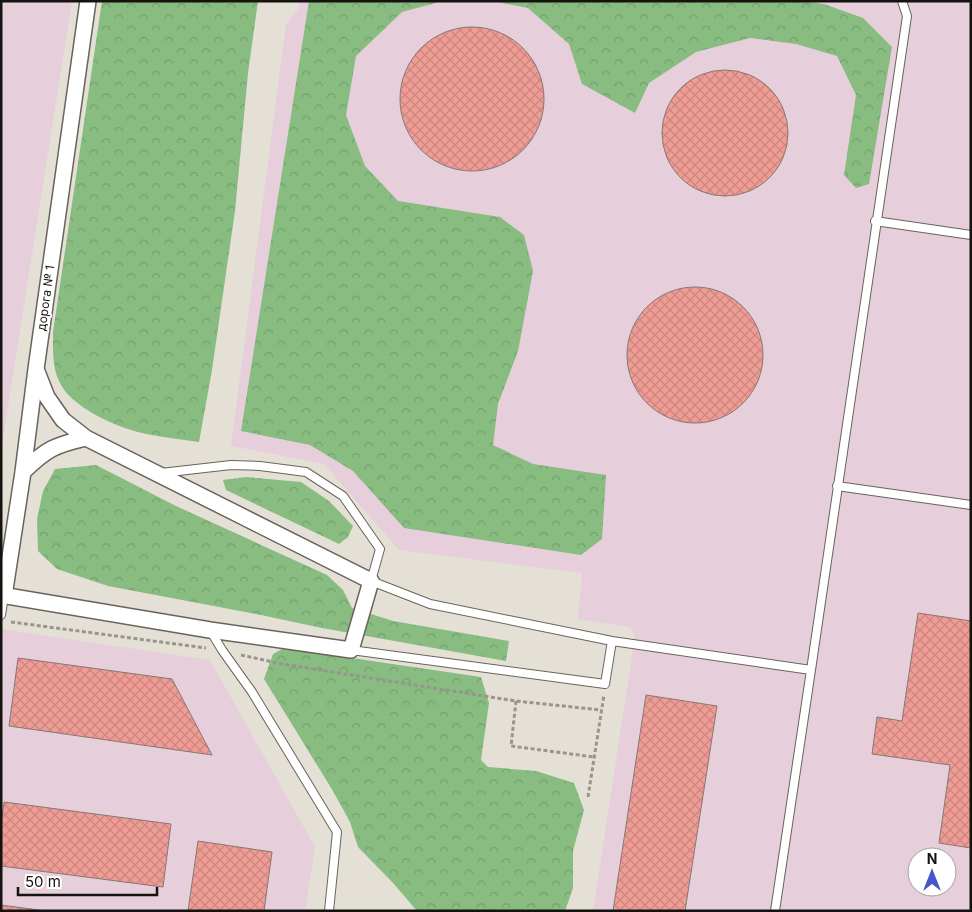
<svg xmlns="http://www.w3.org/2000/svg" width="972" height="912" font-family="Inter,sans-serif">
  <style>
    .industrial { fill: #e6cfdb; fill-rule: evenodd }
    .forest { fill: url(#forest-crowns) }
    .building { fill: url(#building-cross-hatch); stroke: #837876 }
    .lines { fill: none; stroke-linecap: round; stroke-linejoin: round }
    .lane-casing { stroke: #68645b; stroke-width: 10 }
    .street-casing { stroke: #68645b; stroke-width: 18 }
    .path { stroke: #98958d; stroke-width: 3; stroke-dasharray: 4 2.5; stroke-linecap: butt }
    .lane { stroke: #fff; stroke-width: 8 }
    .street { stroke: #fff; stroke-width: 15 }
    .labels { text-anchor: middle; stroke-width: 4; stroke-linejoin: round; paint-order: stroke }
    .street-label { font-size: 12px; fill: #151310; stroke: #fff }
  </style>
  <defs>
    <pattern id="forest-crowns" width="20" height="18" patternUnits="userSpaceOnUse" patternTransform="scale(1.25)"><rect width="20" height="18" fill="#88bc80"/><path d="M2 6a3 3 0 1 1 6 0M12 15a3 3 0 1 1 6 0" fill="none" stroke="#74a16e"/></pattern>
    <pattern id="building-cross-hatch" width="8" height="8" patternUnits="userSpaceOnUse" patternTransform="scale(1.25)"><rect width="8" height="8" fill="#ef9c94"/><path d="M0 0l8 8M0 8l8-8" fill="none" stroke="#cc867f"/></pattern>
  </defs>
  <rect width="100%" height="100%" fill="#e4e0d6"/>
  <path class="industrial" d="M1,1H72L1,451Z
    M299,1H971V911H593L635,636L630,627L578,619L582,573L399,550L324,464L231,446L286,24L297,11ZM917,857H947V887H917Z
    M1,629L210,660L315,847L305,911H1Z"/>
  <path class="forest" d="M102,1H258L248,73L235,211L212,370L199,442C180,439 160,437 142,433C116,427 70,407 59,381C52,366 53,348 53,332Z
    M309,1H443L402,12L356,56L346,115L365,166L398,201L500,217L524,235L533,271L518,351L498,404L493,445L533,464L606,475L602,539L581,555L404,528L353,471L310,445L241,431Z
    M493,1H803L824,4L863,18L892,47L869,184L856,188L844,175L856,95L837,56L796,44L750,38L696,52L649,83L635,113L582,84L569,44L528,8Z
    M96,465L176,506L327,575L343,590L352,608L393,621L509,641L506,661L322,628L261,615L108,586L57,569L38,551L37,519L43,491L55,469Z
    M246,477L301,482L329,501L353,526L348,537L339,544L226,490L223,480Z
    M284,648L481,677L489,703L481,760L488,767L536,771L574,783L584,810L573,851V888L565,911H417L394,884L358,847L350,822L333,791L264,679L273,654Z"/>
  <path class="building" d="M400 99a72 72 0 1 1 144 0a72 72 0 1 1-144 0Z
    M662 133a63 63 0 1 1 126 0a63 63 0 1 1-126 0Z
    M627 355a68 68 0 1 1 136 0a68 68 0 1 1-136 0Z
    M918,613L971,621V848L939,843L950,765L872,754L877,717L902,721Z
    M18,658L172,679L212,755L9,726Z
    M646,695L717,706L685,911H613Z
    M4,802L171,824L163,887L1,866V825Z
    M198,841L272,852L264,911H188Z
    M1,905L46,911H1Z"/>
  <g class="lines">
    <g class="lane-casing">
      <path id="lane" d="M875,221L971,235
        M161,473L231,465L260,466L306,472L343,496L380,549L371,581L430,604L612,641L605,684L351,650
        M837,486L971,505
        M1,615L4,596
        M210,630L222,650L252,692L337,832L329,911
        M612,641L811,670L907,16L902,1
        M775,911L811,670"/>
    </g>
    <g class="street-casing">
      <path id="street" d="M23,472C46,449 55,445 86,438
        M1,595L210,630L351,650L371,581L86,438L63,420L47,397L36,369
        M4,596L23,472L36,369L88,1"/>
    </g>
    <path class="path" d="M11,622L206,648
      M241,655L282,664L516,701L601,710
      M516,701L511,746L594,757
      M588,797L604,695"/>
    <use href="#lane" class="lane"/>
    <use href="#street" class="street"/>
  </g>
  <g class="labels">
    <g class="street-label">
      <text transform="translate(46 298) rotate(-82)" y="4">дорога № 1</text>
    </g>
  </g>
  <rect width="972" height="912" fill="none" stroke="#151310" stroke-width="5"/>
  <g transform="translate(932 872)"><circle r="24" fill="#ffffff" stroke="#a1a19f"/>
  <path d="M0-4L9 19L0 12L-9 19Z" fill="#4557cb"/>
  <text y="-8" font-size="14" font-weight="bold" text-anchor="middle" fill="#151310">N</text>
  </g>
  <path d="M18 887v8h139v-8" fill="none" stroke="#151310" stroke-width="2.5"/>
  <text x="25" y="887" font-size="15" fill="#151310" stroke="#ffffff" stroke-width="4" paint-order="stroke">50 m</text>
</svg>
